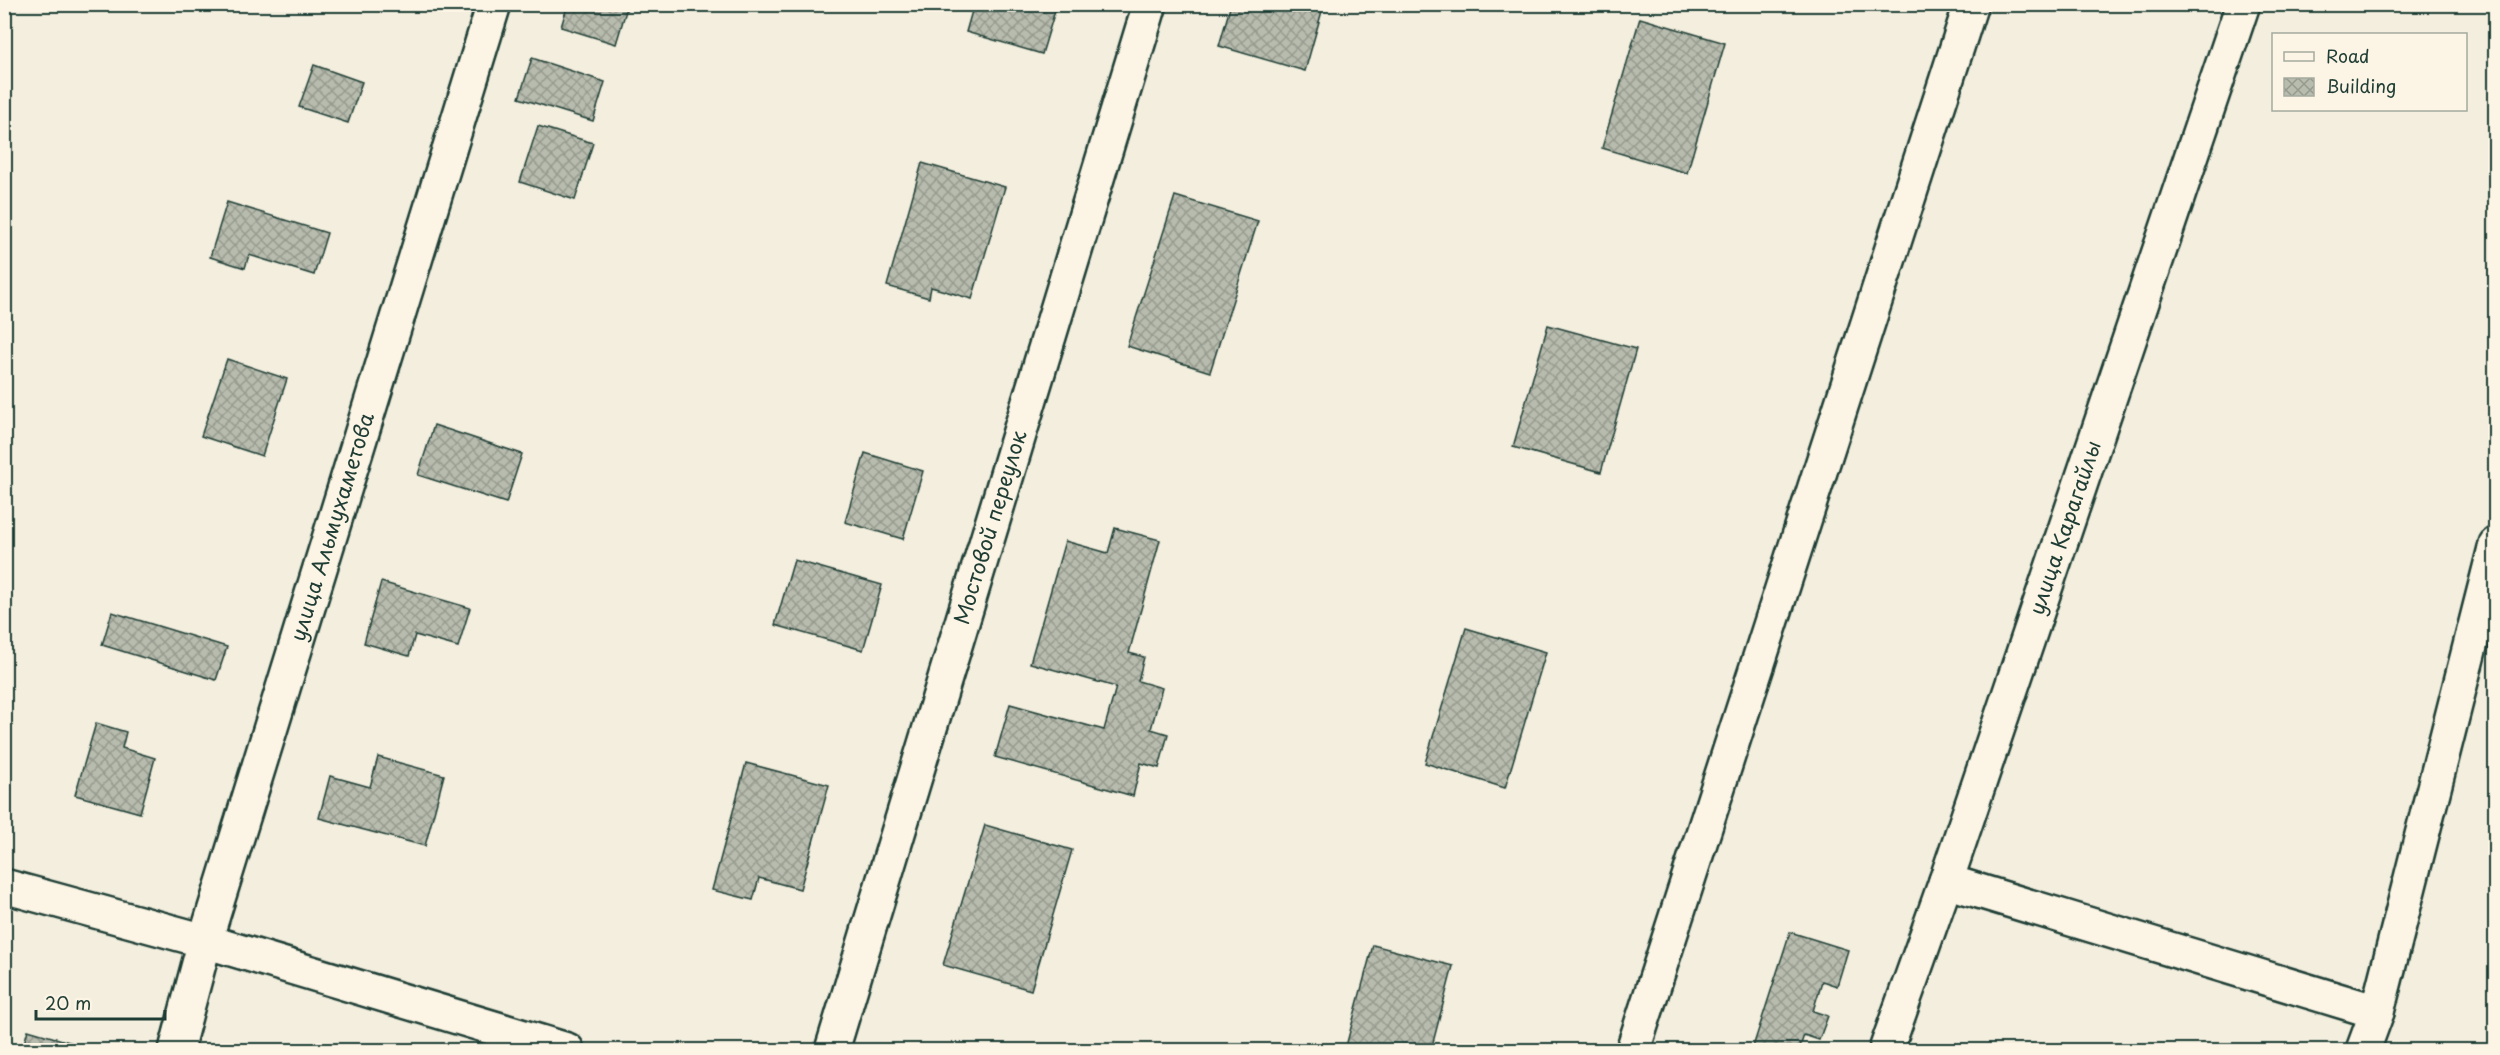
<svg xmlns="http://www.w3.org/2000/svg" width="2500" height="1055" font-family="'Playpen Sans',sans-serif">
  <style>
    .building { fill: url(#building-cross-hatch); stroke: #1f3d34; stroke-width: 1.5 }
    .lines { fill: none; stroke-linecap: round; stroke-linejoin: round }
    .minor-casing { stroke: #1f3d34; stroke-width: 38 }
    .minor { stroke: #fcf5e5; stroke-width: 33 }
    .labels { text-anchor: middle; stroke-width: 4.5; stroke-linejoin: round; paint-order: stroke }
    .street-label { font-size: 21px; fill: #1f3d34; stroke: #fcf5e5 }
  </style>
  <defs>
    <pattern id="building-cross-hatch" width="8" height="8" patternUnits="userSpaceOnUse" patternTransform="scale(1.5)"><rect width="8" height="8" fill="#b8bcae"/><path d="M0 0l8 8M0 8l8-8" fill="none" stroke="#959a8e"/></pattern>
  </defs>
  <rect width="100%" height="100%" fill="#f3eede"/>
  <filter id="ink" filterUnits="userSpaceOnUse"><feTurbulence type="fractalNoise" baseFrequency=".0167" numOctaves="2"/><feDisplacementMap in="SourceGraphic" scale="12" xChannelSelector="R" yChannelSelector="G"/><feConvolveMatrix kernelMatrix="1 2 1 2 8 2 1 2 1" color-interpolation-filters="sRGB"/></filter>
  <g filter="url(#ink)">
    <path class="building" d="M568,4H628L616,44L561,27Z
      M974,4H1057L1042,54L966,32Z
      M1231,4H1324L1305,71L1219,46Z
      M1640,18L1725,43L1687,173L1602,148Z
      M532,58L605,82L593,121L519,98Z
      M314,65L362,82L348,123L299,107Z
      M538,126L593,143L575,200L520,182Z
      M922,163L1005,187L972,299L931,287L929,298L887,286Z
      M1175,196L1258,221L1210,372L1127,346Z
      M227,202L327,233L314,275L249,255L245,268L210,257Z
      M1548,325L1636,349L1601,472L1513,447Z
      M227,359L287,379L262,456L201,436Z
      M434,425L522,454L506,503L418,475Z
      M865,453L923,471L903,539L845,522Z
      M1115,528L1160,540L1129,653L1144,657L1138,681L1162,688L1151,729L1168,734L1159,768L1141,763L1133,796L995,757L1010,704L1104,730L1116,687L1030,663L1065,541L1108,553Z
      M794,560L882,585L863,650L775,625Z
      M381,582L470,608L458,647L415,635L409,656L364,643Z
      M112,612L227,647L216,680L102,645Z
      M1466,628L1546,652L1505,788L1425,763Z
      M96,723L126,732L122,748L155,758L140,813L75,795Z
      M378,757L444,775L425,846L319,818L330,776L370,787Z
      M746,763L829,785L800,889L759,878L753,900L712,890Z
      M985,825L1072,850L1031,990L943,965Z
      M1790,932L1848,950L1837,986L1822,981L1813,1011L1828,1016L1819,1040L1804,1035L1799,1050H1752Z
      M1373,945L1453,966L1431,1050H1345Z
      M28,1030L90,1048V1050H22Z"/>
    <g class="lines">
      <g class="minor-casing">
        <g id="minor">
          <path d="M1946,881L2377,1012"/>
          <path d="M4,886L205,941L567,1050"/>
          <path id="s1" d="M176,1050L205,941L494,4"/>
          <path id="s2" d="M832,1050L1150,4"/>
          <path d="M1633,1050L1971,4"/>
          <path id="s3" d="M1886,1050L1946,881L2243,4"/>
          <path d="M2363,1050L2377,1012L2496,544"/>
        </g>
      </g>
      <use href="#minor" class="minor"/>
    </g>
  </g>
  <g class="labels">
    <g class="street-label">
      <text dy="7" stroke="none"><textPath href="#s1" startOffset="546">улица Альмухаметова</textPath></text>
      <text dy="7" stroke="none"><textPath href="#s2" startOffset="546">Мостовой переулок</textPath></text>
      <text dy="7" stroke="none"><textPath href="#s3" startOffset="552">улица Карагайлы</textPath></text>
    </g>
  </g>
  <rect width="2500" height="1055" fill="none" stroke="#fcf5e5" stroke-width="24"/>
  <rect x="12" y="12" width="2476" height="1031" fill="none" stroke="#1f3d34" stroke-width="2" filter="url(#ink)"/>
  <rect x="2272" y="33" width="195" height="78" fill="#fcf5e5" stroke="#a4ab9e" stroke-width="1.5"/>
  <rect x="2284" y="52" width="30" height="9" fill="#fcf5e5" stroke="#a4ab9e" stroke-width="1.5"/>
  <text x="2326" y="63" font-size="18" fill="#1f3d34">Road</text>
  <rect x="2284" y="78" width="30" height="18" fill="url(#building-cross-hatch)" stroke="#a4ab9e" stroke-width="1.5"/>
  <text x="2326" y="93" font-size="18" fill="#1f3d34">Building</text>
  <path d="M36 1010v9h129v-9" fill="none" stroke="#1f3d34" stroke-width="3"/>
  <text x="45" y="1010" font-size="18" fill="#1f3d34" stroke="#fcf5e5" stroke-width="4.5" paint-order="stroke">20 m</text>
</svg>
